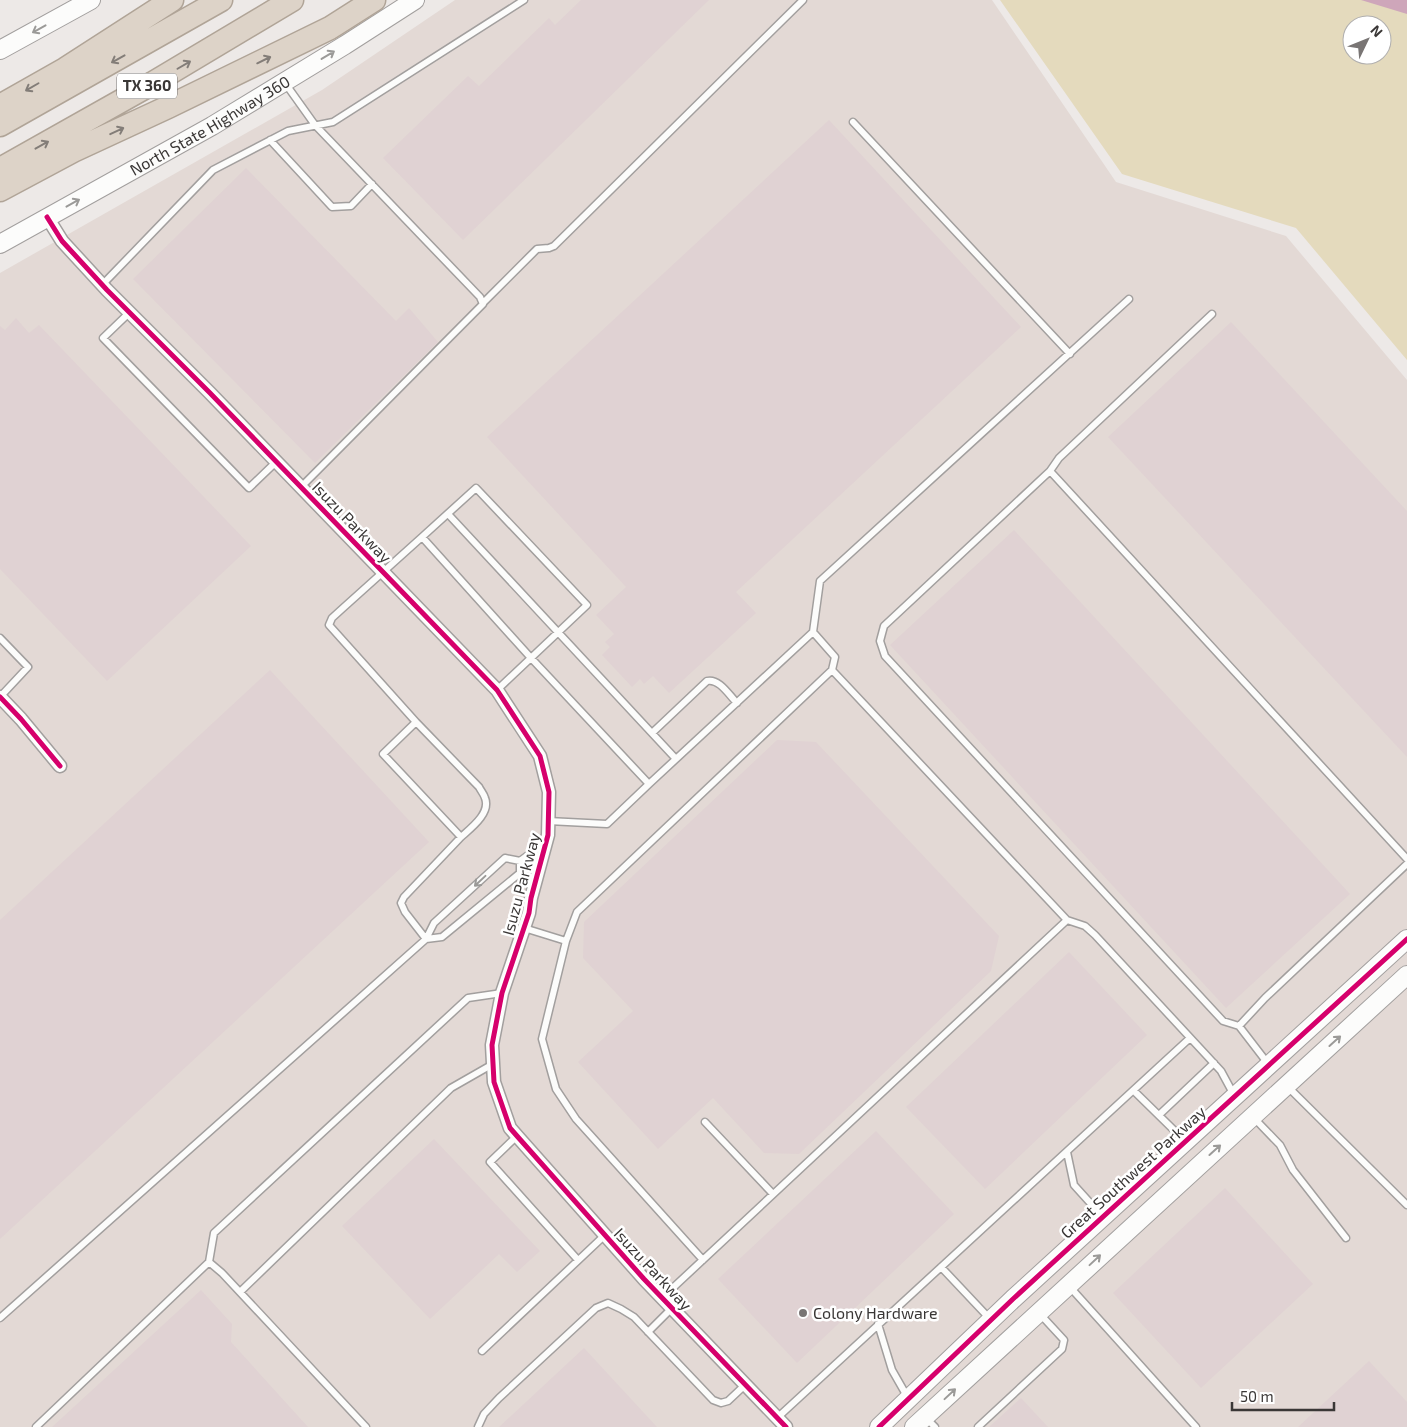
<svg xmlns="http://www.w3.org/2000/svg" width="1407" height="1427" font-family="'Exo 2',sans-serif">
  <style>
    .built { fill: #e3d9d5 }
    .green { fill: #e4dabd; fill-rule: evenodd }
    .water { fill: #cea6ba }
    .building { fill: #e0d2d3 }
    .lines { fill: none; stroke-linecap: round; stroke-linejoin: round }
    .lane-casing { stroke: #a29f9e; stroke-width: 9 }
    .street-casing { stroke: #a29f9e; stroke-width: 15 }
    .secondary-casing { stroke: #a29f9e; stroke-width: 20 }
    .highway-casing { stroke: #b0a497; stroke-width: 25 }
    .lane { stroke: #fcfcfb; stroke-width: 6 }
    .street { stroke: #fcfcfb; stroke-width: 12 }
    .secondary { stroke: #fcfcfb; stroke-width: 18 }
    .highway { stroke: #ddd3c8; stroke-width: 22 }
    .cycleway-casing { stroke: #fff; stroke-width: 8 }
    .cycleway { stroke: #d6006c; stroke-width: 5 }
    .oneway { stroke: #9b9a98 }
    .oneway2 { stroke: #837d78 }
    .poi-dot { fill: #797574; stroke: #fff; stroke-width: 2 }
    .labels { text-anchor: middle; stroke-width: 5; stroke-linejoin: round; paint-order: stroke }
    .shield { fill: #fff; stroke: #757372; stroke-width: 1 }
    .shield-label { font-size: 15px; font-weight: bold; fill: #3a3736 }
    .street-label { font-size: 16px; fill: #3a3736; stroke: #fff }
    .poi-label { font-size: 16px; fill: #3a3736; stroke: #fff; text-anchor: start }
  </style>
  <rect width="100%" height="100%" fill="#ede9e7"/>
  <path class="built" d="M455,0H992L1116,182L1286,236L1407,380V1427H0V273L322,90Z"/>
  <path class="green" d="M1000,0H1407V360L1296,228L1122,174ZM1352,25H1382V55H1352Z"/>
  <path class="water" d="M1361,0H1407V14Z"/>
  <path class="building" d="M581,0H709L463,240L383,158L468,76L479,86L549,18L555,25Z
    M829,120L1021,327L736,592L756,613L669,693L653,676L644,684L640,679L632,687L602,655L610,647L605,642L614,634L596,615L626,587L487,437Z
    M246,168L396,321L409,308L438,342L315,463L133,279Z
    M16,318L29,333L39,325L251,546L107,681L0,569V326L5,330Z
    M1231,322L1407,511V757L1108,437Z
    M1014,530L1350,894L1226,1008L890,645Z
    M270,670L429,842L0,1239V920Z
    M777,740L816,742L999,936L991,971L799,1154L764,1153L713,1098L658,1149L578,1062L633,1011L583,958L584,922Z
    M1069,952L1147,1035L985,1189L906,1107Z
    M876,1131L954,1214L797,1363L718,1279Z
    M434,1139L540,1251L517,1272L499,1254L430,1319L342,1226Z
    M1225,1188L1313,1284L1201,1388L1113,1293Z
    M201,1290L232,1324L231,1342L308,1427H52Z
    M584,1348L657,1427H499Z
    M1369,1361L1407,1402V1427H1298Z
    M1021,1398L1048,1427H989Z"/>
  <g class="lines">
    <g class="lane-casing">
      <path id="lane" d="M285,83L315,125L480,297L483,304L301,487
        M853,122L1070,354
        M270,140L332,207L351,206L372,184
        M102,285L213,170L288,131L333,122L524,0
        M483,303L537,249L549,248L554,246L803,0
        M130,312L103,338L249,488L276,462
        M1212,314L1059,458L1050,471L1407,859
        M1050,471L884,626L880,641L885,656L1223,1021L1239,1026L1269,1065
        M448,514L676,759
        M422,537L476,488L587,605L497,690
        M813,632L835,657L832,670
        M0,638L28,667L0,697
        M416,722L329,625L332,618L343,608L422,537L531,658L649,784L607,824L548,821
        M652,733L707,681C719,678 729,695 737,703
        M649,784L813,632L820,581L1129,299
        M520,861V873L442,937L426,939L434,923L505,858L520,861L543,844
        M524,928L566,941L542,1039L556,1089L576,1119L703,1260
        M566,941L577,912L832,670L1067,920
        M1239,1026L1265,998L1407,864
        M1287,1086L1407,1205
        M1134,1091L1185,1141
        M1159,1115L1214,1063
        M1253,1117L1280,1145L1293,1170L1346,1238
        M705,1122L773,1194
        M517,1136L490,1162L578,1260
        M1067,1152L1074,1185L1102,1216
        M209,1262L222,1273L366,1427
        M941,1267L990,1319
        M1069,1286L1196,1427
        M240,1292L451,1088L493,1064
        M662,1298L1067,920L1085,926L1095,935L1221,1071L1234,1095
        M0,1318L426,939L405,912L401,903L404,897L461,837L383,754L416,722L479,787C481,791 484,794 485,798C491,813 471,828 461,837
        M878,1324L892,1370L908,1398
        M648,1332L672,1308
        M482,1351L605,1235
        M777,1418L1190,1038
        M926,1418L935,1427
        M36,1427L209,1262L214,1233L468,998L502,993
        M478,1427L484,1414L499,1398L596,1308L608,1303L621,1309L634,1317L713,1400L721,1403L728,1401L745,1385
        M978,1427L1062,1349L1064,1340L1040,1314"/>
    </g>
    <g class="street-casing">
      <path id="street" d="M47,217L62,241L107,290L210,393L497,690L540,756L549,792L548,835L531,898L529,913L502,993L492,1045L494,1082L510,1128L517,1136L644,1279L786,1427
        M0,697L21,719L60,766"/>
    </g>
    <g class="secondary-casing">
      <g id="secondary">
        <path d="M0,50L91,0"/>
        <path id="s1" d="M0,244L212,126L345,45L415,0"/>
        <path d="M879,1427L1013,1299L1407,939"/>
        <path d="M914,1427L1407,975"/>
      </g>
    </g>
    <g class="highway-casing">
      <path id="highway" d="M0,106L65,69L172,0
        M0,125L221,0
        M0,169L153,83L292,0
        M0,190L73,151L168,107L330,28L374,0"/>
    </g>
    <use href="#lane" class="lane"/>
    <use href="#street" class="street"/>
    <use href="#secondary" class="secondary"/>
    <use href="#highway" class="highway"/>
    <g class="cycleway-casing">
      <path id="cycleway" d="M47,217L62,241L107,290L210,393L497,690L540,756L549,792L548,835L531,898L529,913L502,993L492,1045L494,1082L510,1128L517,1136L644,1279L786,1427
        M0,697L21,719L60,766
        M879,1427L1013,1299L1407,939"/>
    </g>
    <use href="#cycleway" class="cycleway"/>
  </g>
  <defs><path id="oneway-shaft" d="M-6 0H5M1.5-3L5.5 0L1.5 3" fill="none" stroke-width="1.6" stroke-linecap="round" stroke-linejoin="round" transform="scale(1.25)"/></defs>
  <g class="oneway">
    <use href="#oneway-shaft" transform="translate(39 29) rotate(151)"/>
    <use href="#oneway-shaft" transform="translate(328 55) rotate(-31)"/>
    <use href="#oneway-shaft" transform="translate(73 203) rotate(-29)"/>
    <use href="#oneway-shaft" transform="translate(480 881) rotate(137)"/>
    <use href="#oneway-shaft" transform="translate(1335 1041) rotate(-42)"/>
    <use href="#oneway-shaft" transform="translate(1215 1150) rotate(-42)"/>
    <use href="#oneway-shaft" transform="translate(1095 1260) rotate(-43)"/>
    <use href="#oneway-shaft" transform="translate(950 1394) rotate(-43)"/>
  </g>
  <g class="oneway2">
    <use href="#oneway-shaft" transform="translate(118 59) rotate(151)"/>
    <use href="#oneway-shaft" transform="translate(264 60) rotate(-26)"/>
    <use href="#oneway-shaft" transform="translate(184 65) rotate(-30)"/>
    <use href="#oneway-shaft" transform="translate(32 87) rotate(150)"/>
    <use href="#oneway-shaft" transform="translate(117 131) rotate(-25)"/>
    <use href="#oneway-shaft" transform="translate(42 145) rotate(-29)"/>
  </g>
  <circle class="poi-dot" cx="803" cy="1313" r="5"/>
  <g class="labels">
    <rect class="shield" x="117" y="73.5" width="60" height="25" rx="4"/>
    <g class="shield-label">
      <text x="147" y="91">TX 360</text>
    </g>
    <g class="street-label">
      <text dy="6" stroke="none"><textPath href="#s1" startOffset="241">North State Highway 360</textPath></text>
      <text transform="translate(352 522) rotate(46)" y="6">Isuzu Parkway</text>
      <text transform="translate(521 884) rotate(-75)" y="6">Isuzu Parkway</text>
      <text transform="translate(1133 1172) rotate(-42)" y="6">Great Southwest Parkway</text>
      <text transform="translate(653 1269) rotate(47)" y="6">Isuzu Parkway</text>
    </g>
    <g class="poi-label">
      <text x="813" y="1319">Colony Hardware</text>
    </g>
  </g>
  <g transform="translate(1367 40) rotate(47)"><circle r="24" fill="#ffffff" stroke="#b0afaf"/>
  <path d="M0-4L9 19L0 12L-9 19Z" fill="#797574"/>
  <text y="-8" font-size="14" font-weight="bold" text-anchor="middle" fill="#3a3736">N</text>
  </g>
  <path d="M1232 1402v8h102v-8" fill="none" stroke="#3a3736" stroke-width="2.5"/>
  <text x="1240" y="1402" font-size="15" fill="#3a3736" stroke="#ffffff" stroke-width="4" paint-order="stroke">50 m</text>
</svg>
